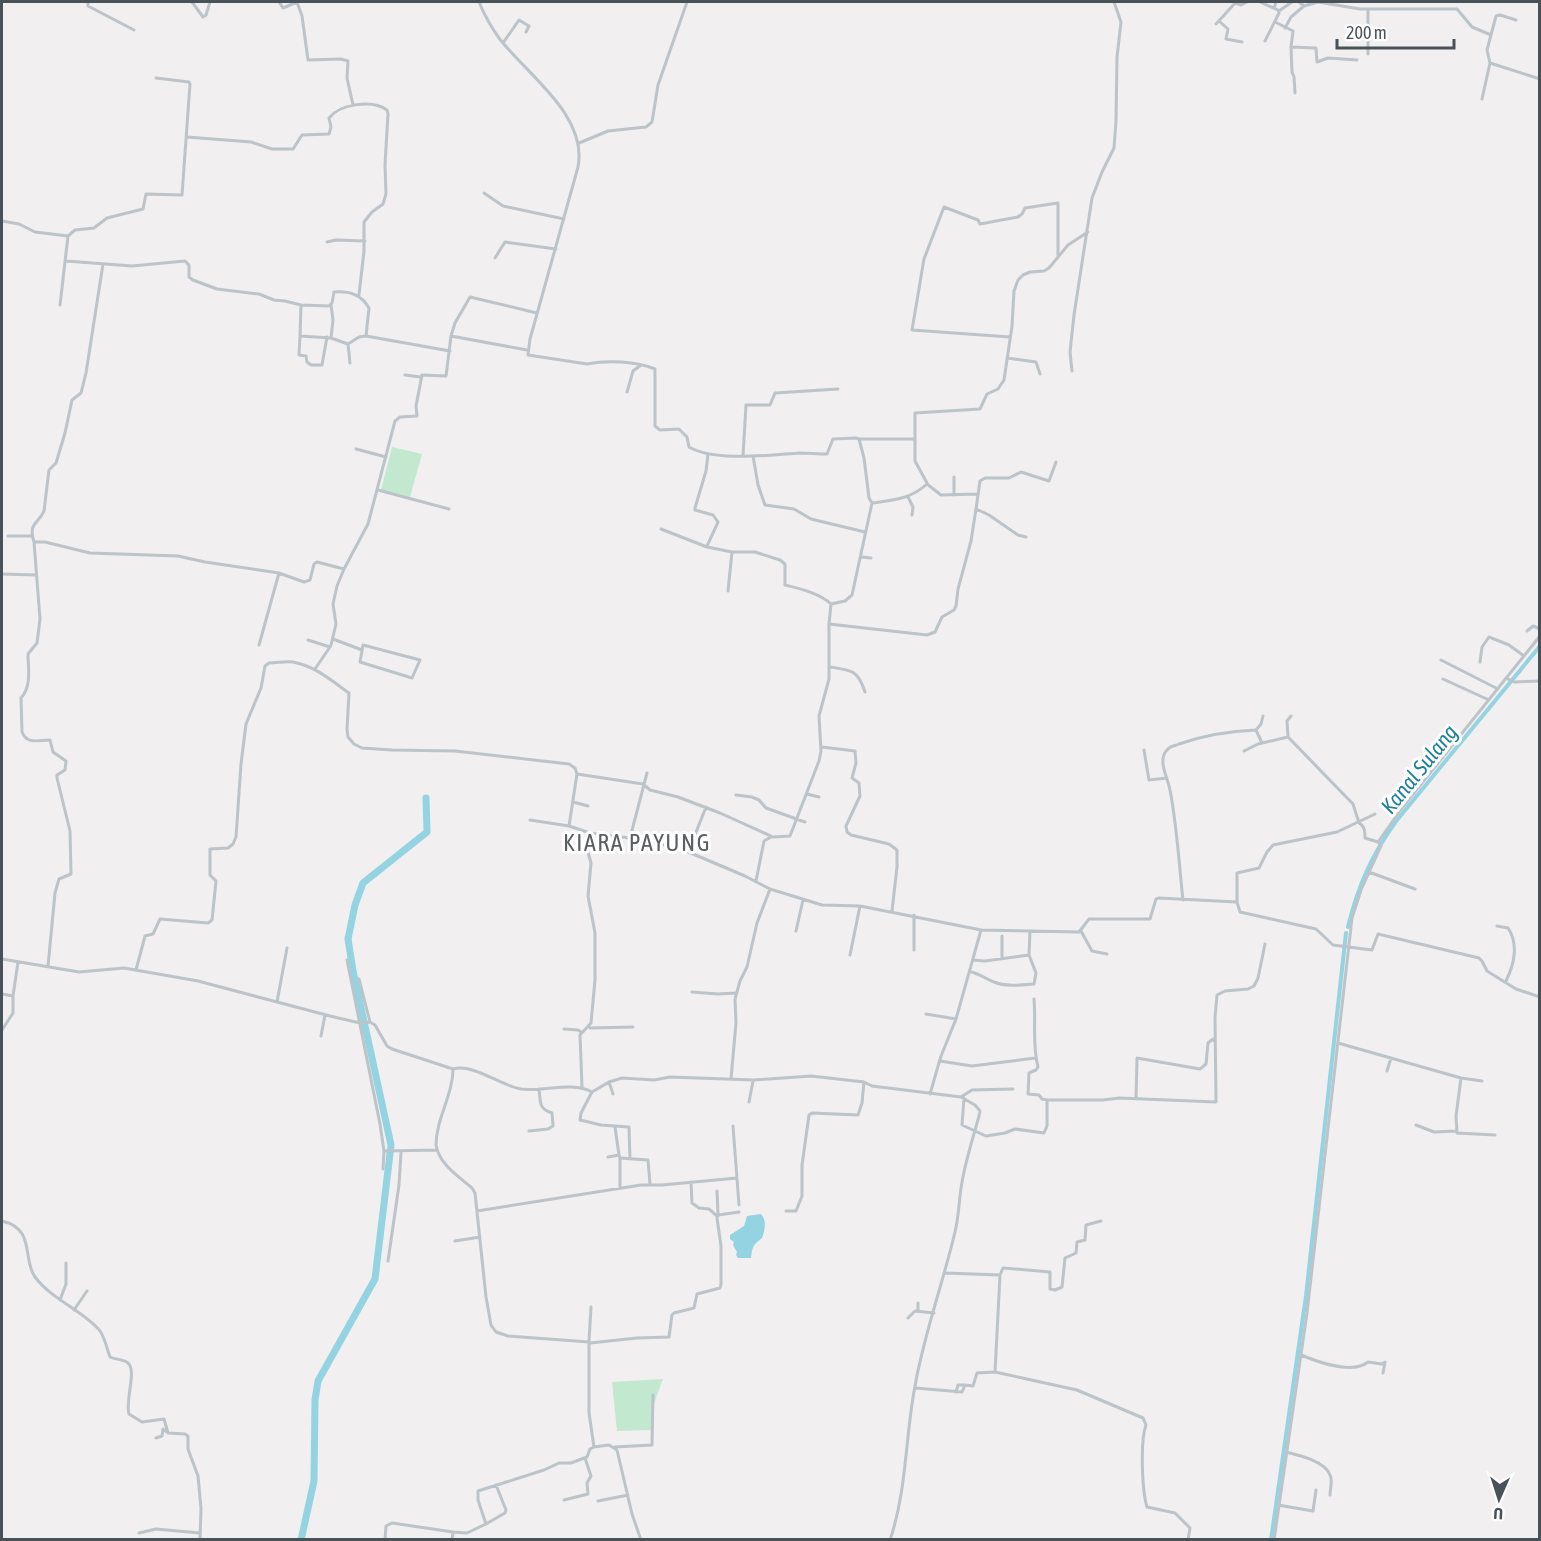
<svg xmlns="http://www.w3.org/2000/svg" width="1541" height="1541" font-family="'Asap Condensed',sans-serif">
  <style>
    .green { fill: #c2e9d0 }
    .water { fill: #94d3e1 }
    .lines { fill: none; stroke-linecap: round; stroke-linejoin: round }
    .canal { stroke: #94d3e1; stroke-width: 4 }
    .river { stroke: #94d3e1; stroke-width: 7 }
    .street { stroke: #bcc3c9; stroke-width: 3 }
    .labels { text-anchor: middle; stroke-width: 6; stroke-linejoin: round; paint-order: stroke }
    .water-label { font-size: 22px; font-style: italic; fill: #1d8198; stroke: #fff }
    .quarter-label { font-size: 24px; letter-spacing: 1.5px; fill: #5c5f62; stroke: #fff }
  </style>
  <rect width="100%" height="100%" fill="#f1efef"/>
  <path class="green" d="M392,447L422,454L410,497L381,490Z
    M663,1379L653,1406V1430L617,1431L612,1382Z"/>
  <path class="water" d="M761,1214C767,1221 765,1230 762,1238C753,1245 752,1247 751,1258H738L736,1255L737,1252L733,1245L734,1242L730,1239V1235L744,1226L747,1216Z"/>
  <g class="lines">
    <path class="canal" d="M1348,927C1358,886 1372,854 1397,820L1540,646
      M1271,1540L1306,1296L1346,933"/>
    <path class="river" d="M301,1540L314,1481L315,1400L318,1381L375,1279L391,1145L353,971L348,939L355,905L363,883L427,832L426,798"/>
    <path class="street" d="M88,2V6L134,30
      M192,2L203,17L206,15L210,2
      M279,2L283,8L297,2
      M297,2L302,16L308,60L341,59L348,61L347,78L353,105
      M479,2C484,14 491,27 499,38C527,75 588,115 578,167L530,339L528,355L587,364C607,360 636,361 655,369V426L660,430L679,429L687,437L689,447C715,462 769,455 799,453C808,453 818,454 827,454L833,439L856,438L859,439L864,458L869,498L872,503
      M1260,2L1278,10L1279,13L1265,41
      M1299,2L1304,6L1318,2L1360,9H1457L1472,27L1491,35
      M1235,3L1241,5L1247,2
      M1274,8L1276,2
      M1368,9V54
      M1279,11L1292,2
      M1219,21L1228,29L1226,39L1242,42
      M1275,22L1293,31L1291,47L1316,48L1317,62L1328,58L1357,60
      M1216,24L1236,2
      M1285,28L1291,17L1304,6
      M503,43L519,20L529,26L526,32
      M1291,47L1292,72L1294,77L1295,93
      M1490,63L1540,79
      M1482,99L1490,63L1487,50L1496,16L1500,15L1516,20
      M187,137L251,142L272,149H293L302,135L329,134L331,127L329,118C340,104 372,99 387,110L388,114L385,165L386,194L383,204L372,212L364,222V251L359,295
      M579,143L608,131L646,127L652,122L658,85L687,2
      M484,193L503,206L564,219
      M2,221L19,224L35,232L68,236L60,305
      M68,236L75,230L94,228L107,218L143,209L146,194L182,195L190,84L189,82L156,78
      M327,242L336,240L365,241
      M495,258L505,242L556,249
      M66,261L132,266L185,261L189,265V277L193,280L217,289L259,294L274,300L285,301L301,305L329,306L332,303L334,292C349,291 361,294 369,308L366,336L450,351
      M301,305L300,336L331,338L348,344L359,337L366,336
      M331,305L333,320L331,338
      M300,336L299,355L306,356L307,362L311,365H322L327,337
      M451,336L455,323L470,297L537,313
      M1010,337L912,330L924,259L944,207L978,220L980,224L1018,217L1022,214L1025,208L1058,203V255
      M348,344L350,363
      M1007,358L1036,362L1040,374
      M1072,371L1070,352L1074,315L1092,198L1102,172L1114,148L1116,121L1117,57L1121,22L1114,2
      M405,375L421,377
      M627,392L633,371L641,365
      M859,439H914
      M356,449L386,457
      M743,456L746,405H770L775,393L838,389
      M753,456L758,485L765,505L794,509L811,519L865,532
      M954,477V495
      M927,483L915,461V413L980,409L987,394L998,389L1004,380L1012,326L1014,291L1018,280L1023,275L1030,272L1044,271L1049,268L1068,245L1088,232
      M378,490L449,509
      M908,497L913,507L912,515
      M661,529L707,547L732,552H755L780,560L785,564V585C801,589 819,593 831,604L845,601L852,595L872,503C893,500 911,499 927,484L941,495L978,494
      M8,536H32
      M1026,537L1018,535L989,515L976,509L980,481L985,478H1009L1021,472L1049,481L1056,462
      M34,542C28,522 38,525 44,511L49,470L56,463L65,433L72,400L81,393L86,373L103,264
      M707,546L718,522L713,515L695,510V508L706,471L708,454
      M861,557L871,558
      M279,573L304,582L310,580L314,564L317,562L344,569
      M2,574L36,575
      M728,591L732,552
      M829,624L927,635L935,632L942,617L954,610L956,606L958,589L971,541L976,509
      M1527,631L1533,626L1540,629
      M333,639L362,650
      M308,640L330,647L331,645L336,624L333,604L337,586L344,569L368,524L395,421L400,417L417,416L416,406L422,375L446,376L451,336L527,350
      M363,645L420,660L412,678L360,662Z
      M1441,660L1498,689
      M1480,662L1482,647L1489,637L1509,645L1524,656
      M830,667C851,670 858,670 865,692
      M315,669L330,647
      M1506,678L1514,682L1540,681
      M1443,679L1489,700
      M1256,730L1262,743
      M822,747L855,751L856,763L852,778L859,783L860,796L846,826L847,832L851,835L889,844L897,850V867L892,911
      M1144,750L1149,780L1167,778
      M1244,751L1258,744L1288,737
      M577,774L643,784L650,790L678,797L720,813L773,837L790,836L819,761L821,751L819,716L829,679V624L831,604
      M807,794L819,797
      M736,795L752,797L759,800L766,808L805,822
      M573,802L588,806
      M1375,814L1337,832L1273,845L1267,852L1259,868L1237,873V902L1240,912L1316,929L1333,945L1372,950L1378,934L1479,958L1482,961L1487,971L1516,989L1540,997
      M530,820L569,826
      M630,838L647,773
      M1378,842L1402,808L1540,636
      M689,850L706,807
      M1369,872L1415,889
      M756,881L764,841L771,837
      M1183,900C1179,864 1177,826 1170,790C1168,778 1157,760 1167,750C1170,746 1175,746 1179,744C1205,735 1229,731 1256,730L1261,724L1263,716
      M1497,926L1508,928C1519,944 1514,965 1506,981
      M796,931L803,900
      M1081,931L1092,951L1107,954
      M914,950V915
      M850,955L860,906
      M1002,958V936
      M2,959L79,972L124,968L198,981L330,1016L360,1023L370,1022L375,1025L387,1046L392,1049L453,1069C453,1095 436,1119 436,1145C439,1164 458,1176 472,1188L475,1193L486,1297L491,1325L496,1332L508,1336L589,1342V1413L594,1447L609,1445L617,1450L632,1514L641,1540
      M347,960L380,1124L384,1151L383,1169
      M973,960L985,961L1029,955
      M48,966L55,893L59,879L71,874L70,831L57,778V775L65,770L66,761L53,752L50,740C39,740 27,745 22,732L21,698C32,686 28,668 28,654L37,643L40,619L34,542H45L90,553L178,556L205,562L279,573L259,645
      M136,970L145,936L153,934L160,919L208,923L212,920L216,881L210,875V849L228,848L233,844L236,837L241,764L246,724L261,688L265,666L269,663C277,663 285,661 293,662C315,666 332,681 349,693L347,729L348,737L354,744L362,748L392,750L455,751L569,764L575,768L577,774L569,826L590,833L630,838L679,848L745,876L770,889L822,905L860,906L981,930L1079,932L1089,919H1150L1156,899L1159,898L1237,902
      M971,972C980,974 986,979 994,982C1006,987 1022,985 1034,984L1036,973L1029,955L1030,931
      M359,979L370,1022
      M692,992L718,994L736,993
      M2,994L13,996
      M1034,999C1036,1022 1032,1045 1038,1067L1036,1070L1029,1073L1028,1094L1039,1095L1042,1099L1047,1100H1103L1119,1098L1216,1102L1215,1018L1217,995L1225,991L1248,989L1254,986L1258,978L1265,944
      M277,1002L287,948
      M926,1014L956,1019
      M590,1028L633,1027
      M564,1029L578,1030L581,1032
      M2,1030L13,1013V996L18,962
      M321,1036L325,1015
      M1338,1043L1461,1078L1482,1081
      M940,1061L972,1066L1035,1058
      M453,1069C473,1063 501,1086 521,1089C545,1092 571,1081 592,1092L609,1082L622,1078L654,1080L670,1077L754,1080L811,1076L864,1082L872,1086L961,1097L975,1105L980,1111L979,1116C973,1138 966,1159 962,1182C959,1198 959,1216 955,1232C943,1283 924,1334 915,1386C905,1438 907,1490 890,1540
      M1387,1071L1391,1058
      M1461,1078L1456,1116L1457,1133L1495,1135
      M731,1079L736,1023L735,999L740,981L747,967L757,923L770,889
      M609,1082L613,1094
      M582,1087L580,1035L591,1023L595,980V933L588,896L591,863L587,849L590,833
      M592,1092L581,1113L580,1120L601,1125L629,1127L630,1159
      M930,1094L941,1056L956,1019L981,930
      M961,1097L972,1090L1013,1089
      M964,1098L962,1125L986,1136L1005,1133L1015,1129L1044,1133L1047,1126V1100
      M1136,1099L1137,1058L1200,1069L1206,1064L1208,1043L1213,1039L1215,1042
      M749,1102L753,1081
      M1416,1125L1434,1132L1456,1131
      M733,1126L739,1205
      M615,1127L619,1155
      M529,1131L548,1129L553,1126L552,1113C538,1108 541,1103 539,1089
      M384,1151L437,1150
      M608,1157L619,1155L620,1158L648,1160L650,1184
      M620,1158V1188
      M691,1182L692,1203L699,1208L709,1209L717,1216
      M717,1191L718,1215
      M477,1211L641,1185H662L737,1178
      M786,1211H796L802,1196V1165L809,1115L812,1113L858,1115L862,1103L864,1082
      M2,1221C36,1229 22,1259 35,1277C51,1299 85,1312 100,1331C105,1338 107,1349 110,1357C116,1360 124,1359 128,1363C137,1370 125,1401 129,1414L142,1422L164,1419L168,1433L185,1434L188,1436V1449L198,1476L201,1508L200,1540
      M455,1241L480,1237
      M388,1261L399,1185L401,1152
      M945,1273L1000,1275L995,1372
      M1000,1275L1003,1268L1050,1272V1289L1055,1290L1062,1287L1065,1258L1076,1253L1077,1242L1085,1240L1086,1225L1101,1221
      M60,1300L66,1284V1263
      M74,1310L87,1291
      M918,1311V1303
      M908,1318L915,1311L934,1313
      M589,1341L591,1307
      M590,1343L637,1338L669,1337L672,1315L674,1313L694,1308L697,1294L720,1288L721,1284V1246L717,1218L718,1215L739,1212
      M1301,1355C1318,1362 1352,1375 1368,1362L1382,1364L1385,1362L1383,1373
      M915,1388L962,1392L965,1385L973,1386L977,1373L995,1372L1077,1390L1143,1418L1146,1425C1140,1441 1142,1490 1147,1507L1175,1513L1190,1528L1188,1540
      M956,1392L958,1385H965
      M156,1438L162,1436L163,1429L167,1432
      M615,1447L652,1445L653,1395
      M1286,1452C1298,1455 1325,1461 1330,1475C1333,1480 1330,1489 1330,1495
      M564,1500L588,1494L587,1483L591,1476L585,1458
      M598,1501L628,1495
      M1278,1505L1313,1511L1316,1490
      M486,1524L505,1513L506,1510L496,1485
      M139,1533L156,1529L200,1533
      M385,1540L386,1526L392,1523L453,1532
      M452,1540L453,1532L467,1533L486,1524L478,1500V1491L544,1470L559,1463H571L587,1457L590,1449L594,1447
      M1274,1540L1307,1313L1352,918L1361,890L1381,846L1378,842L1365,838C1365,832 1365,826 1359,823L1353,804L1288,737L1287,721L1291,716"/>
  </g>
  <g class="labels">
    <g class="water-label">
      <text transform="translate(1419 769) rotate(-51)" y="8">Kanal Sulang</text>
    </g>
    <g class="quarter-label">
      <text x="637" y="851">KIARA PAYUNG</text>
    </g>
  </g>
  <rect width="1541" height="1541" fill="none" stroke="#495259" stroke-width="6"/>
  <g transform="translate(1499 1499) rotate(183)" stroke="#ffffff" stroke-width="4.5" paint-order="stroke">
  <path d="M0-4.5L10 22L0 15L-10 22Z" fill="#495259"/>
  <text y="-9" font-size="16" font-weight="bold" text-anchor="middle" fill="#495259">U</text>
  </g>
  <path d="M1337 39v9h117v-9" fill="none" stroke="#495259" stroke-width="3"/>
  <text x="1346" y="39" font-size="18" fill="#495259" stroke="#ffffff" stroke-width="4.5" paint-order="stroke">200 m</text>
</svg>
